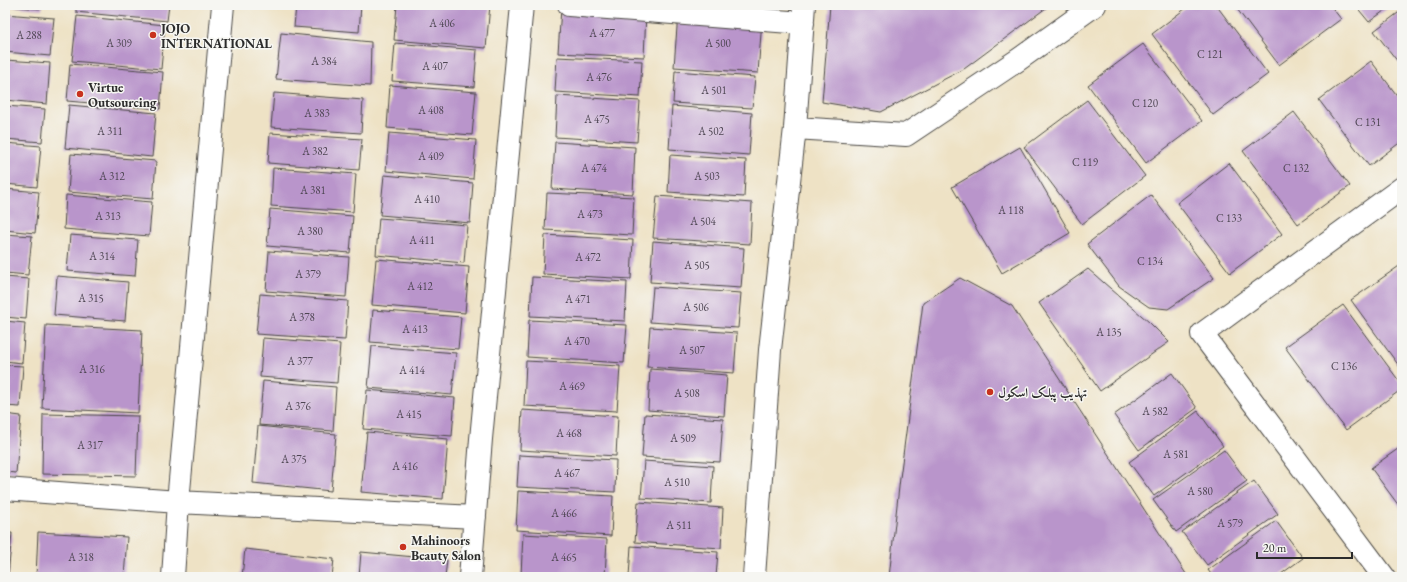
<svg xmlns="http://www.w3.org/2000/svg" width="1407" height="582" font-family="'EB Garamond',Amiri,serif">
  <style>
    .building { fill: #b995cb }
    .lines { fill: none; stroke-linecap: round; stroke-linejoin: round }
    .minor-casing { stroke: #484642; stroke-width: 24 }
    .minor { stroke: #fff; stroke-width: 22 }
    .poi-dot { fill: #c8321e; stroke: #f6f6f2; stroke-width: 1.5 }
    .labels { text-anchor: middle; stroke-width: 3; stroke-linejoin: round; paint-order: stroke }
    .number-label { font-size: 11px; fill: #4e4653 }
    .poi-label { font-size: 13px; font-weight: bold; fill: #2b2b2b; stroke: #f6f6f2; text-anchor: start }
  </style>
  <rect width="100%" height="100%" fill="#f6f6f2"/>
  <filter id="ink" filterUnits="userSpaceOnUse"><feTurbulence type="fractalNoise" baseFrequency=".025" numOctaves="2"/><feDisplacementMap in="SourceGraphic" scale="8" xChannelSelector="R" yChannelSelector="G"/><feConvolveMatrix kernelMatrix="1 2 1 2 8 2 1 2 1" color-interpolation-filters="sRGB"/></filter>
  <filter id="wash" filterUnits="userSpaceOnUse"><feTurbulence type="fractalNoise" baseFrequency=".012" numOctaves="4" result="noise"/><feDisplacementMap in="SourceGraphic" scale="16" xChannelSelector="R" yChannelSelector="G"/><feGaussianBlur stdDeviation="0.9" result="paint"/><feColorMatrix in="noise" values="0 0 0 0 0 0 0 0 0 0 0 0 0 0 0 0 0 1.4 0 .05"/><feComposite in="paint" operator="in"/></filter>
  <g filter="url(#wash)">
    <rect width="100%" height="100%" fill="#eee2c5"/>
    <g id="blocks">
      <path class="building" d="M7,5H43L42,9L7,6Z
        M76,5H169L167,21L76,12Z
        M296,5H361L359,32L294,27Z
        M397,5H490L486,48L394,40Z
        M830,5H1050L964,69L881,112L822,102Z
        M1190,5H1216L1268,74L1213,115L1152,34Z
        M1234,5H1330L1341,19L1279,65Z
        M1355,5H1392L1369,22Z
        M561,8L646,13L644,57L558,53Z
        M1402,10V67L1374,31Z
        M5,14L54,18L50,56L5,52Z
        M678,14L762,20L758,73L674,67Z
        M77,16L165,25L161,69L72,61Z
        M281,33L371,42L370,86L276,79Z
        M395,43L477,50L474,87L392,81Z
        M1143,44L1202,121L1146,163L1088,85Z
        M557,57L642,61L640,97L555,92Z
        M5,60L50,63L47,104L5,100Z
        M1371,61L1402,102V141L1369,166L1319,100Z
        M70,64L163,72L160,109L67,101Z
        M675,71L755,77L752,108L673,103Z
        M390,85L476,92L472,135L387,128Z
        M274,93L363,100L361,133L271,127Z
        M557,96L640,101L637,142L555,137Z
        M1087,100L1145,176L1082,224L1024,147Z
        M69,105L156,113L152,157L65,148Z
        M5,106L45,109L42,142L5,139Z
        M672,106L752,113L749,155L669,149Z
        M1294,112L1350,186L1298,224L1243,151Z
        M270,133L362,139L359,170L268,163Z
        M389,133L476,140L473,179L386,171Z
        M555,142L635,147L633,194L552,189Z
        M5,143L41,146L37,187L5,184Z
        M1020,147L1070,233L1002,273L952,187Z
        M71,154L156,161L153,199L68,192Z
        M670,155L746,160L744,197L668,192Z
        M1229,163L1282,234L1230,273L1177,203Z
        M273,168L356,174L353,212L271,206Z
        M384,175L473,183L470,223L380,215Z
        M5,189L39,192L35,233L5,230Z
        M547,193L634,197L632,235L545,230Z
        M66,195L152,202L149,236L64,229Z
        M1151,195L1214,278L1168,309L1149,307L1119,286L1087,244Z
        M657,196L752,203L750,244L653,238Z
        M270,209L353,216L350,253L267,246Z
        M379,218L467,225L464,263L376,255Z
        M5,234L32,236L28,275L5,273Z
        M70,235L138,240L135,276L67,271Z
        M545,235L633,240L631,279L543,274Z
        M653,241L744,248L741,288L650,282Z
        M269,251L349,257L346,297L266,291Z
        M376,259L469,267L465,313L372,305Z
        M1402,264V370L1351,300Z
        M1088,269L1149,322L1169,342L1100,391L1039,303Z
        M57,276L128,282L125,321L54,315Z
        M5,277L29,279L26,319L5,317Z
        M532,277L627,282L625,321L530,316Z
        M960,278L1012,306L1188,577H889L900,478L923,303Z
        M653,287L741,293L738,328L650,322Z
        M260,294L348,301L345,340L256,334Z
        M1343,305L1402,385V389L1346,430L1285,347Z
        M373,310L461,317L458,349L370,342Z
        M529,320L627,325L624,363L527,357Z
        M5,321L25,323L22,363L5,361Z
        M46,325L142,330L138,413L42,408Z
        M650,327L737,333L734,373L647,367Z
        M263,338L340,344L337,383L260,377Z
        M372,346L456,353L452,395L368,388Z
        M526,361L620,366L617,411L524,406Z
        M5,365L23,366L20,407L5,406Z
        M650,369L727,375L724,416L648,410Z
        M1172,373L1197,408L1139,450L1114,415Z
        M263,381L336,387L333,431L259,425Z
        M367,390L455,398L452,436L363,429Z
        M522,410L618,416L616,456L520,450Z
        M1198,411L1223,446L1154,496L1129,462Z
        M5,414L21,416L16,473L5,472Z
        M43,414L138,416L136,476L42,474Z
        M645,414L723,419L720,462L642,457Z
        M258,426L336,434L331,491L253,483Z
        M367,432L448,439L443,499L361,492Z
        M1402,446V510L1371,468Z
        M1224,450L1247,481L1176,532L1153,500Z
        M519,455L616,460L615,492L517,487Z
        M644,461L713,466L711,503L641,498Z
        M1254,481L1278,514L1207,565L1182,532Z
        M518,491L613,496L611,536L516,530Z
        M638,502L723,508L721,548L635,542Z
        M1276,521L1303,558L1277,577H1213L1208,570Z
        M38,532L127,537L124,577H36Z
        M5,533H12L8,577H5Z
        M523,534L607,539L605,577H546L521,575Z
        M631,546L718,552L716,577H629Z
        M245,549L334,559L332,577H242Z
        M361,552L447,560L445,577H359Z"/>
    </g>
  </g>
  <g filter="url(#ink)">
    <use href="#blocks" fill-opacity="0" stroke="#484642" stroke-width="1"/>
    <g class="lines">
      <g class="minor-casing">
        <path id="minor" d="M569,5L803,23
          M795,128L906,135L1018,60L1095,5
          M5,489L178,502L475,517
          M173,577L178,502L223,5
          M470,577L481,439L522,5
          M754,577L770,350L795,128L804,5
          M1384,577L1202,334L1402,188"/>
      </g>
      <use href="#minor" class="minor"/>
    </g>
  </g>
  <g class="poi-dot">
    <circle cx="153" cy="35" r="4"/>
    <circle cx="80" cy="94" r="4"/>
    <circle cx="990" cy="392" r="4"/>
    <circle cx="403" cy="547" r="4"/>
  </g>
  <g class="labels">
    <g class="number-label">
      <text x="442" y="27">A 406</text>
      <text x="602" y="37">A 477</text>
      <text x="29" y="39">A 288</text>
      <text x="119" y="47">A 309</text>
      <text x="718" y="47">A 500</text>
      <text x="1210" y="58">C 121</text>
      <text x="324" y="65">A 384</text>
      <text x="435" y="70">A 407</text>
      <text x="599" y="81">A 476</text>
      <text x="714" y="94">A 501</text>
      <text x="1145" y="107">C 120</text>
      <text x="431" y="114">A 408</text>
      <text x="317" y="117">A 383</text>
      <text x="597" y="123">A 475</text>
      <text x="1368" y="126">C 131</text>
      <text x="110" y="135">A 311</text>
      <text x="711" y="135">A 502</text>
      <text x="315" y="155">A 382</text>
      <text x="431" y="160">A 409</text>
      <text x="1085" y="166">C 119</text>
      <text x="594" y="172">A 474</text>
      <text x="1296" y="172">C 132</text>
      <text x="112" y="180">A 312</text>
      <text x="707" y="180">A 503</text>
      <text x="313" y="194">A 381</text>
      <text x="427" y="203">A 410</text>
      <text x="1011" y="214">A 118</text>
      <text x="590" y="218">A 473</text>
      <text x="108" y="220">A 313</text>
      <text x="1229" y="222">C 133</text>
      <text x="703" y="225">A 504</text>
      <text x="310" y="235">A 380</text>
      <text x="422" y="244">A 411</text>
      <text x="102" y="260">A 314</text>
      <text x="588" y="261">A 472</text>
      <text x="1150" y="265">C 134</text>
      <text x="697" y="269">A 505</text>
      <text x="308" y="278">A 379</text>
      <text x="420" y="290">A 412</text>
      <text x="91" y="302">A 315</text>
      <text x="578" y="303">A 471</text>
      <text x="696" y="311">A 506</text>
      <text x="302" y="321">A 378</text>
      <text x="415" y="333">A 413</text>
      <text x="1109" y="336">A 135</text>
      <text x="577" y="345">A 470</text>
      <text x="692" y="354">A 507</text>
      <text x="300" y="365">A 377</text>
      <text x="1344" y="370">C 136</text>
      <text x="92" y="373">A 316</text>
      <text x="412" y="374">A 414</text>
      <text x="572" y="390">A 469</text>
      <text x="687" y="397">A 508</text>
      <text x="298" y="410">A 376</text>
      <text x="1155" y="415">A 582</text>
      <text x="409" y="418">A 415</text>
      <text x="569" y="437">A 468</text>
      <text x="683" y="442">A 509</text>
      <text x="90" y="449">A 317</text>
      <text x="1176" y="458">A 581</text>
      <text x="294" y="463">A 375</text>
      <text x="405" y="470">A 416</text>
      <text x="567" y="477">A 467</text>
      <text x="677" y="486">A 510</text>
      <text x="1200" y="495">A 580</text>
      <text x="564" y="517">A 466</text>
      <text x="1230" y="527">A 579</text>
      <text x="679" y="529">A 511</text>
      <text x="81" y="561">A 318</text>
      <text x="564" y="561">A 465</text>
    </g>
    <g class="poi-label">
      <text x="161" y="33">JOJO<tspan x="161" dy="15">INTERNATIONAL</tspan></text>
      <text x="88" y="92">Virtue<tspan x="88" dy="15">Outsourcing</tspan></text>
      <text x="998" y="397">تہذیب پبلک اسکول</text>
      <text x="411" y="545">Mahinoors<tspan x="411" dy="15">Beauty Salon</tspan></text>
    </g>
  </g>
  <rect width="1407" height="582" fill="none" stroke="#f6f6f2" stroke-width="20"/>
  <path d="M1257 552v6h95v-6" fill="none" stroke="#2b2b2b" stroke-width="2"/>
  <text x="1263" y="552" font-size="12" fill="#2b2b2b" stroke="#f6f6f2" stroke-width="3" paint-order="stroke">20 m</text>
</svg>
